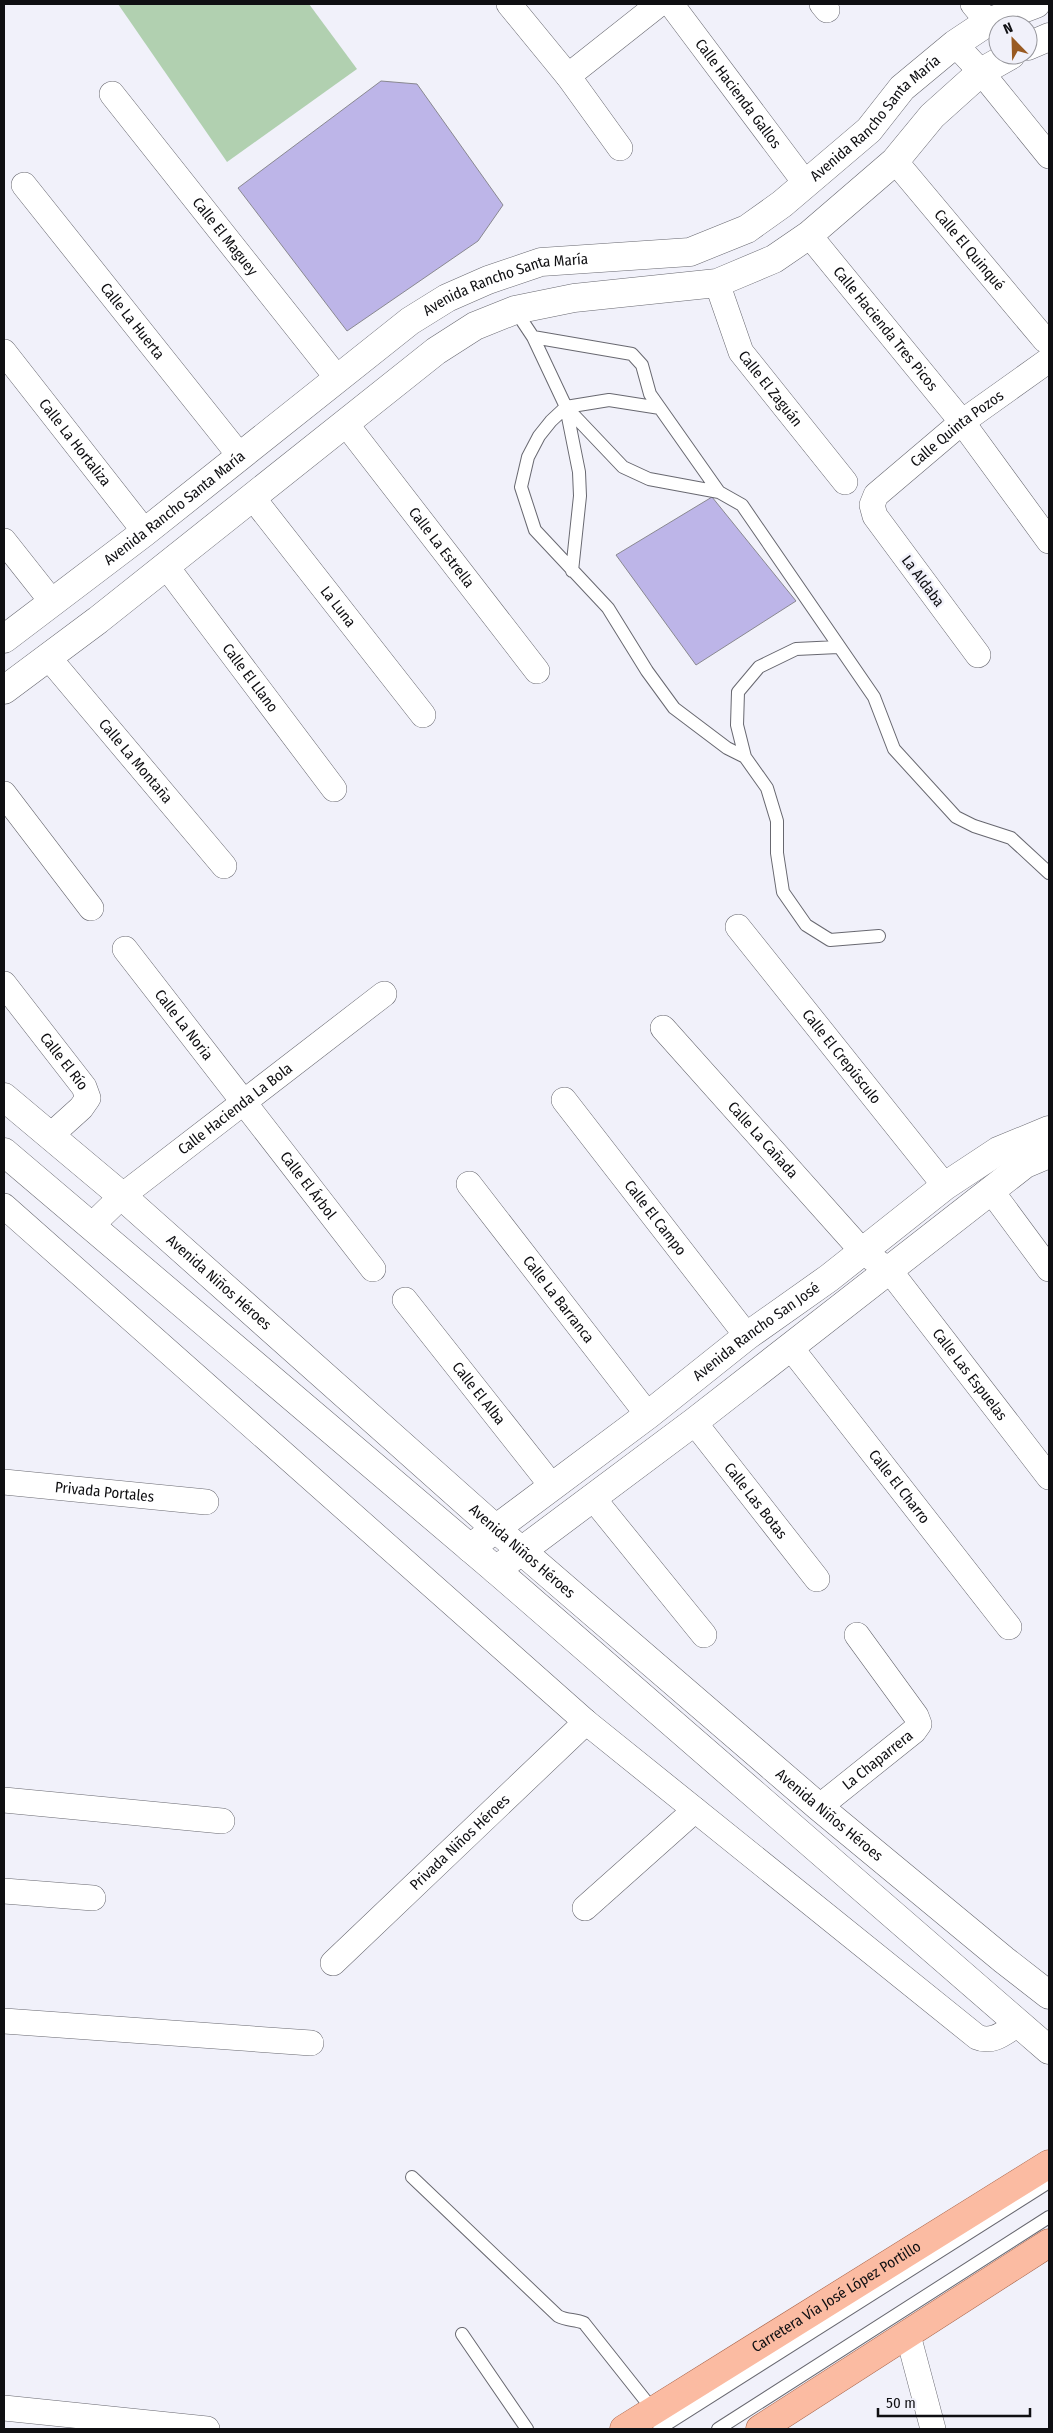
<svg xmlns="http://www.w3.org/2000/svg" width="1053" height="2433" font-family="'Fira Sans Condensed',sans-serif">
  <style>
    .green { fill: #b1d0b0 }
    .building { fill: #bdb5e8; stroke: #898890 }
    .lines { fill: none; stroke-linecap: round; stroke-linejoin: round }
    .service-casing { stroke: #686870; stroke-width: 14 }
    .minor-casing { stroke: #686870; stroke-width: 26 }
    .tertiary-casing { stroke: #686870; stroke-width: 29 }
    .secondary-casing { stroke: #686870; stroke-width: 29 }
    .primary-casing { stroke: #a66247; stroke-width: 29 }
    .service { stroke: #fff; stroke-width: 12 }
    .minor { stroke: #fff; stroke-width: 25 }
    .tertiary { stroke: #fff; stroke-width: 28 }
    .secondary { stroke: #fff; stroke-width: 28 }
    .primary { stroke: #fbbba2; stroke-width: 28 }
    .labels { text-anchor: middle; stroke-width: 5; stroke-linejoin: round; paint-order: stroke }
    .street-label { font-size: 15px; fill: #0f0f12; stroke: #f1f1fa }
  </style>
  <rect width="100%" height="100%" fill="#f1f1fa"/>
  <path class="green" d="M118,4H309L357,69L227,162Z"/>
  <path class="building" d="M381,81L417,84L503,205L478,241L347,331L238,188Z
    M712,497L796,601L696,665L616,555Z"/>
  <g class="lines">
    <g class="service-casing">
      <path id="service" d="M515,310L533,337L632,354L642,365L650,394L719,492L742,505L874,697L894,749L956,817L974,826L1011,838L1049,873
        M533,337L566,407L623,467L649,479L719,492
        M566,407L551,421L539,436L528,457L521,487L535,530L608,608L647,671L674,708L727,748L745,757L767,788L777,821V853L783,892L806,925L830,940L879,936
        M572,571L580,496L579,472L566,407L609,400L660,408
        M745,757L737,725L738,692L759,667L796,649L838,647
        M412,2177L558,2316C567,2321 575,2319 584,2323L653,2410
        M462,2334L527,2429
        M659,2429L1049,2182
        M718,2429L1049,2217"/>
    </g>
    <g class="minor-casing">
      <g id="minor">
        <path d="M509,4L568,76L620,148"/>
        <path id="s1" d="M671,4L806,184"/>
        <path d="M822,4L827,10"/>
        <path d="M973,4L988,22"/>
        <path d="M955,44L981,72L1049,156"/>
        <path d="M568,76L659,4"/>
        <path id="s2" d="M112,94L338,379"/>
        <path id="s3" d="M895,161L1045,340"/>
        <path id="s4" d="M24,185L240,456"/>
        <path id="s5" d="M809,235L962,422L1049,541"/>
        <path id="s6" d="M717,283L741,352L845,482"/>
        <path id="s7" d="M4,352L145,532"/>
        <path id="s8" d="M346,424L537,671"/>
        <path id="s9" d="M253,498L423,715"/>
        <path d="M4,541L53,603"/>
        <path id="s10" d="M166,566L334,789"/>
        <path id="s11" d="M978,655L875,516L872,505L876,495L962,422L1049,360"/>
        <path id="s12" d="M48,657L224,866"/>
        <path d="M4,794L91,908"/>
        <path id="s13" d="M738,927L945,1186"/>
        <path id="s14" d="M125,949L373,1269"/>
        <path id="s15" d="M4,984L84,1087L88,1098L81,1108L50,1136"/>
        <path id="s16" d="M663,1028L863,1252L890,1271L1049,1477"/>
        <path id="s17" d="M564,1100L747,1336"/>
        <path id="s18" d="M469,1184L648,1415"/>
        <path d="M992,1192L1049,1269"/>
        <path d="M4,1206L586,1722L977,2037C993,2044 1005,2032 1018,2024"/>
        <path id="s19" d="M91,1226L122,1196L384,994"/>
        <path id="s20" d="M405,1300L552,1486"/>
        <path id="s21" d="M791,1348L1009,1627"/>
        <path id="s22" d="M694,1422L817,1579"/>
        <path id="s23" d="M4,1482L206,1502"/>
        <path d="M592,1497L704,1635"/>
        <path d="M4,1800L222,1821"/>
        <path id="s24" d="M819,1807L914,1731L919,1724L916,1716L857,1635"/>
        <path d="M4,1891L93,1898"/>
        <path d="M585,1908L695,1810"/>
        <path id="s25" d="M333,1963L586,1722"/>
        <path d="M4,2021L311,2043"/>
        <path d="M908,2335L933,2429"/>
        <path d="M4,2408L207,2429"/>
      </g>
    </g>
    <g class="tertiary-casing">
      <g id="tertiary">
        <path d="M1028,46L1049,37"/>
        <path id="s26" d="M4,639L145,532L410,321L447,298L488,280L541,262L690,252L747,229L782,204L869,130L902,88L955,44L988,22L1036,4"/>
        <path d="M4,690L98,620L436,351L475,326L515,310L574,298L717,283L774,259L809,235L895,161L932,116L981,72L1011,55"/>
        <path id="s27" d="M470,1548L648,1415L747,1336L829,1278L945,1186L998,1151L1049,1130"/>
        <path d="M496,1570L694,1422L1025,1164L1049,1154"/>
      </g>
    </g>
    <g class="secondary-casing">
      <g id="secondary">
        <path id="s28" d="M4,1097L122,1196L495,1528L819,1807L1004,1960L1049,1995"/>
        <path d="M4,1152L496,1570L1049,2050"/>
      </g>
    </g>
    <g class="primary-casing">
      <g id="primary">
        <path id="s29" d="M624,2429L1049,2164"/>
        <path d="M760,2429L1049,2243"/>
      </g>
    </g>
    <use href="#service" class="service"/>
    <use href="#minor" class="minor"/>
    <use href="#tertiary" class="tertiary"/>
    <use href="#secondary" class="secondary"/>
    <use href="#primary" class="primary"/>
  </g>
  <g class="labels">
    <g class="street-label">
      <text dy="5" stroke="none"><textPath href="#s1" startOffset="112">Calle Hacienda Gallos</textPath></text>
      <text dy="5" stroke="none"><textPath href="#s26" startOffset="1041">Avenida Rancho Santa María</textPath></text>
      <text dy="5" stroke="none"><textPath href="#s2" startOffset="182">Calle El Maguey</textPath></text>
      <text dy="5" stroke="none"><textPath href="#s3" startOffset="116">Calle El Quinqué</textPath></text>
      <text dy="5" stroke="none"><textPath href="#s26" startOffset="620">Avenida Rancho Santa María</textPath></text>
      <text dy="5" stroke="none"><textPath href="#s4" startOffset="174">Calle La Huerta</textPath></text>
      <text dy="5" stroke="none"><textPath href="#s5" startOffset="121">Calle Hacienda Tres Picos</textPath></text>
      <text dy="5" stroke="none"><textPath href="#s6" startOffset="120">Calle El Zaguán</textPath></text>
      <text dy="5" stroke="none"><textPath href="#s11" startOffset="300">Calle Quinta Pozos</textPath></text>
      <text dy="5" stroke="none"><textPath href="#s7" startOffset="115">Calle La Hortaliza</textPath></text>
      <text dy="5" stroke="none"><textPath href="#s26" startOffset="215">Avenida Rancho Santa María</textPath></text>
      <text dy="5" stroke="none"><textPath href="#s8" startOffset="156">Calle La Estrella</textPath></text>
      <text transform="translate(923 581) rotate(53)" y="5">La Aldaba</text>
      <text dy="5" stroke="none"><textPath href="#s9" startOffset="138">La Luna</textPath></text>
      <text dy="5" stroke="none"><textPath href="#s10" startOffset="140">Calle El Llano</textPath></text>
      <text dy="5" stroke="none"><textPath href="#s12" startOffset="136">Calle La Montaña</textPath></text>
      <text dy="5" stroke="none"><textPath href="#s14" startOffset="96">Calle La Noria</textPath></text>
      <text dy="5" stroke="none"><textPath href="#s13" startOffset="166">Calle El Crepúsculo</textPath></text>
      <text dy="5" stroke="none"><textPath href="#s15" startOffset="98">Calle El Río</textPath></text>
      <text dy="5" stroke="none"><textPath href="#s19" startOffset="186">Calle Hacienda La Bola</textPath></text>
      <text dy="5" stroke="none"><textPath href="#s16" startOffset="150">Calle La Cañada</textPath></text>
      <text dy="5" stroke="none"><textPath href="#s14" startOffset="299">Calle El Árbol</textPath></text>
      <text dy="5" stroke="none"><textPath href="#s17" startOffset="149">Calle El Campo</textPath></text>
      <text dy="5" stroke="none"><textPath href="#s28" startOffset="284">Avenida Niños Héroes</textPath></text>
      <text dy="5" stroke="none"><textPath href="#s18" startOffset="146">Calle La Barranca</textPath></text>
      <text dy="5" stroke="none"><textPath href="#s27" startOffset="359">Avenida Rancho San José</textPath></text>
      <text dy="5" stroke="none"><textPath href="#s16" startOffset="464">Calle Las Espuelas</textPath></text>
      <text dy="5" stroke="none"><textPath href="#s20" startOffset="119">Calle El Alba</textPath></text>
      <text dy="5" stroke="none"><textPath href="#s21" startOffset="176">Calle El Charro</textPath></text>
      <text dy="5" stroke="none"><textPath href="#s23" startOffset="101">Privada Portales</textPath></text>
      <text dy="5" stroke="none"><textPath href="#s22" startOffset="100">Calle Las Botas</textPath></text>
      <text dy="5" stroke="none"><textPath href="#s28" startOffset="689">Avenida Niños Héroes</textPath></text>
      <text dy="5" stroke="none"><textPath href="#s24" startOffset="75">La Chaparrera</textPath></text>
      <text dy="5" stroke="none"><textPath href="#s28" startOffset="1094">Avenida Niños Héroes</textPath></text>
      <text dy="5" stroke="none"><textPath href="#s25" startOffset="175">Privada Niños Héroes</textPath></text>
      <text dy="5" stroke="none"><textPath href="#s29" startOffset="250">Carretera Vía José López Portillo</textPath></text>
    </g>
  </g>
  <rect width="1053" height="2433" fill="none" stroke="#0f0f12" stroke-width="10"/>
  <g transform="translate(1013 40) rotate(337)"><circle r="24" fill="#f1f1fa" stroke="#97979d"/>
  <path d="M0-4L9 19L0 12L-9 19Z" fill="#995a21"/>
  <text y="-8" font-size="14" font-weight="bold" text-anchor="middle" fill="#0f0f12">N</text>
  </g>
  <path d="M878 2408v8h152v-8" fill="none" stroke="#0f0f12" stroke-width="2.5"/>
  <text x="886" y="2408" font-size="15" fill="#0f0f12" stroke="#f1f1fa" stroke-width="4" paint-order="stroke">50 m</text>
</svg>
